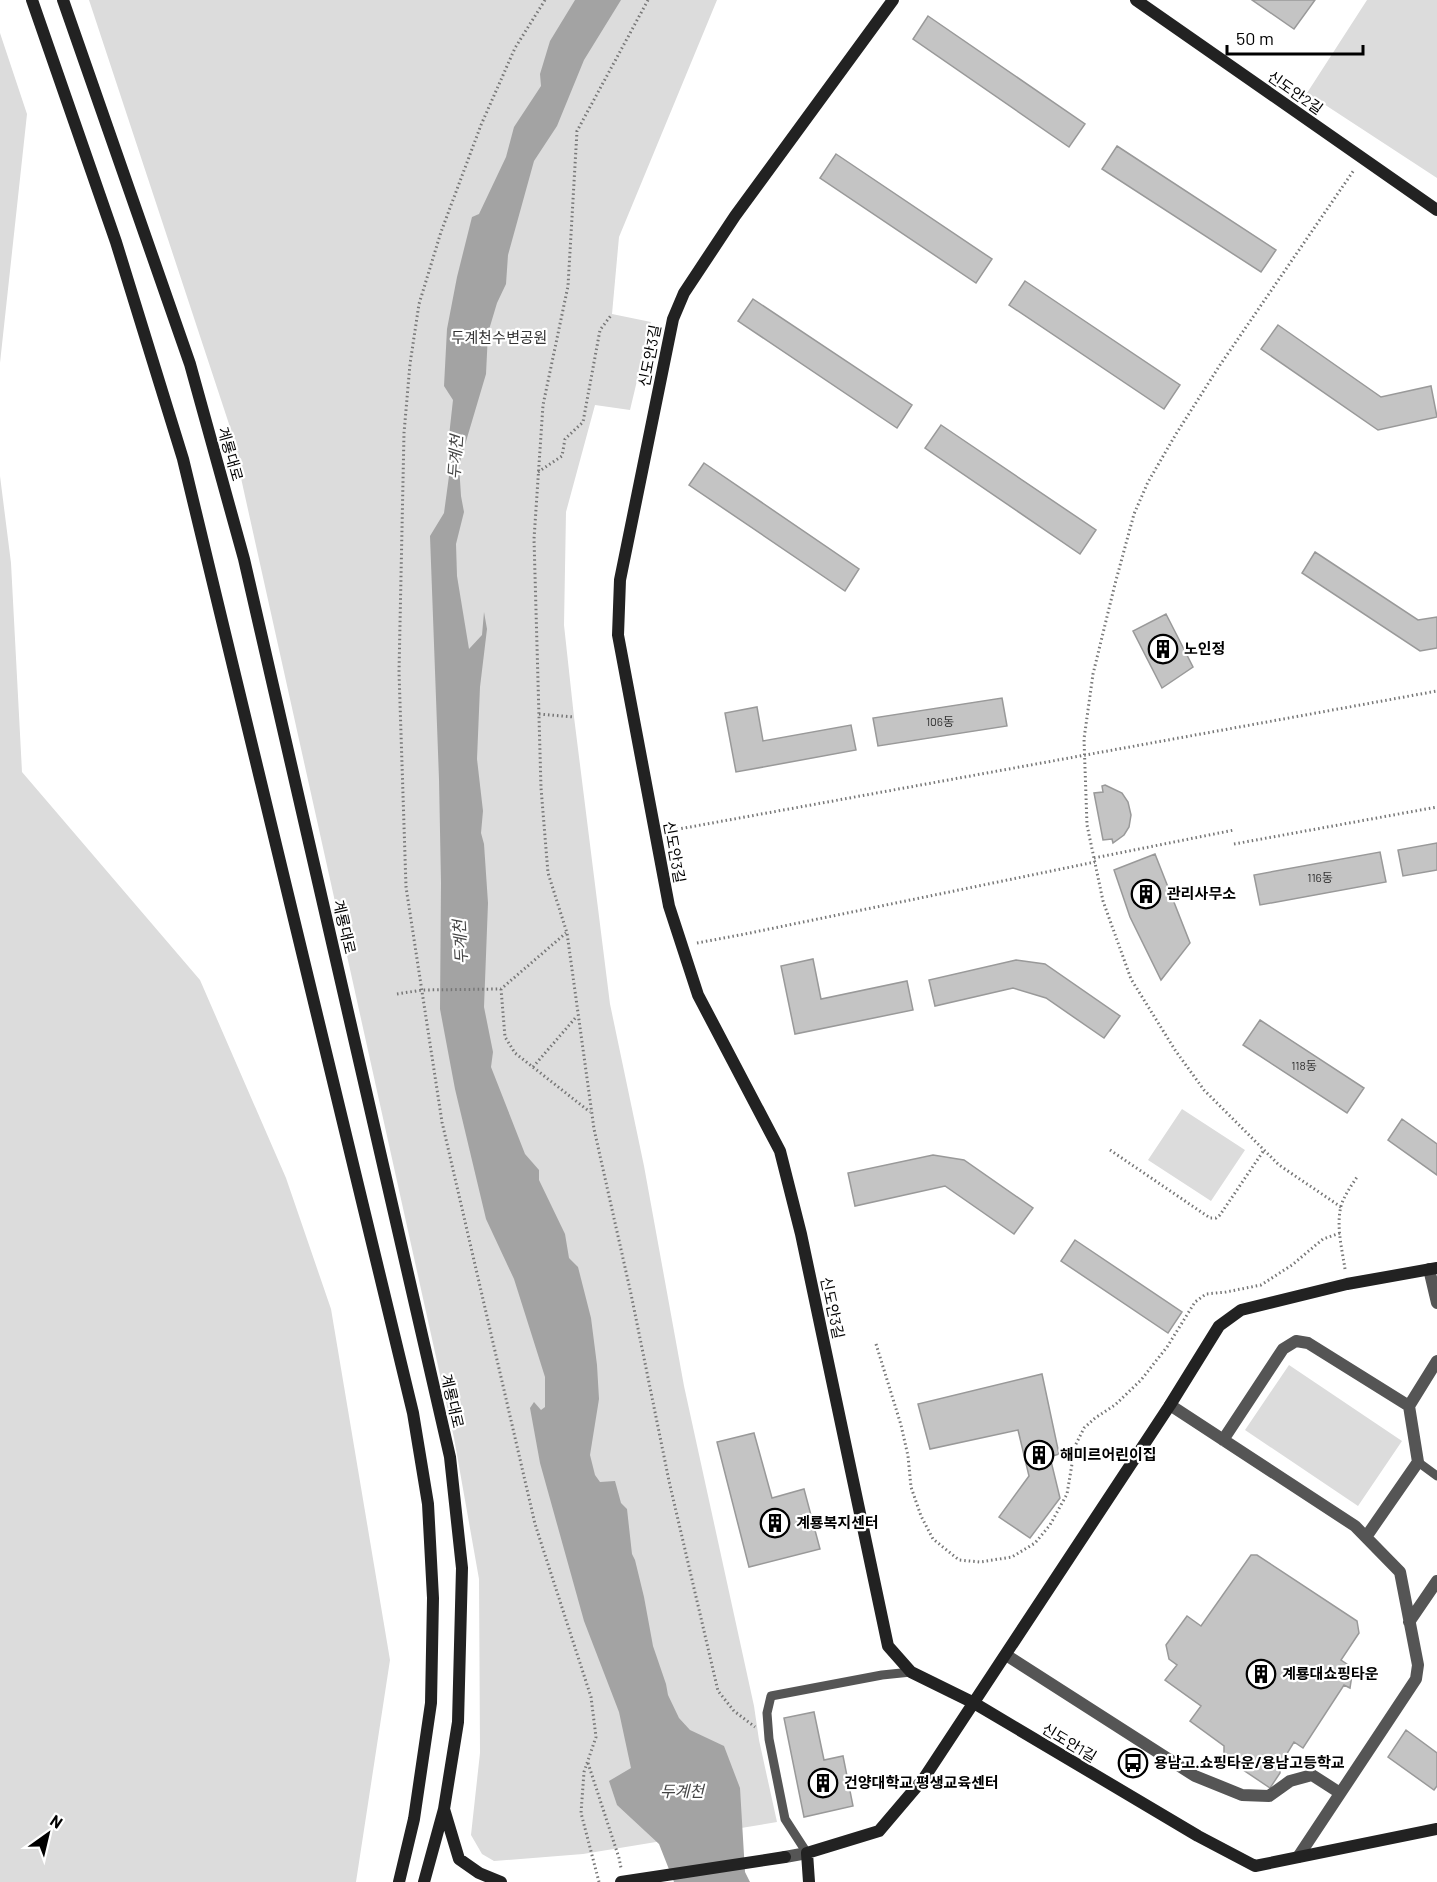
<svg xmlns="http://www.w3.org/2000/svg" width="1437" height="1882" font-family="Barlow,'Noto Sans KR',sans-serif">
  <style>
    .green { fill: #dcdcdc }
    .water { fill: #a3a3a3 }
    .building { fill: #c4c4c4; stroke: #999; stroke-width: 1.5 }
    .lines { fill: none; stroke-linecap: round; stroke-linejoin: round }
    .path { stroke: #777; stroke-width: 3; stroke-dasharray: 1.5 3; stroke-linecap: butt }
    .lane { stroke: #555; stroke-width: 9 }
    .street { stroke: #555; stroke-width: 12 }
    .secondary { stroke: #222; stroke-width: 12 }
    .secondary-bridge { stroke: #222; stroke-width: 12 }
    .labels { text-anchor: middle; stroke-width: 4.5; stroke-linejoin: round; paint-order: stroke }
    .number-label { font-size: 12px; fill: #313131 }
    .street-label { font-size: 15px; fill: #000; stroke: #fff }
    .park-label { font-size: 15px; fill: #333; stroke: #fff }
    .poi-label { font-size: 15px; font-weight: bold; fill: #000; stroke: #fff; text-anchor: start }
    .water-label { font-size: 16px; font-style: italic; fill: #444; stroke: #fff }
  </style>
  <rect width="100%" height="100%" fill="#fff"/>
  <path class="green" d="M89,0H717L619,237L612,314L651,322L630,410L595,405L566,512L564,625L574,717L610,1004L644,1166L684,1386L754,1706L759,1740L777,1822L583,1854L494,1861L482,1854L471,1835L480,1753L479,1579L454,1438L229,424Z
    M1367,0H1437V178L1307,93Z
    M0,33L27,114L0,363Z
    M0,476L11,563L22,772L200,980L286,1178L331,1309L390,1660L356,1882H0Z
    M1182,1109L1245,1150L1211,1201L1148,1160Z
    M1289,1365L1402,1441L1358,1506L1245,1430Z"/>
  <path class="water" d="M575,0H621L584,60L557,126L534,161L508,255L506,284L497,303L488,333L486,374L459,465L461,496L464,512L456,544L457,576L469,649L482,635L484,612L487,629L480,687L477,759L483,811L481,833L484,844L488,903L484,1007L493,1052L491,1067L525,1154L539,1170V1180L565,1234L569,1258L578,1267L591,1318L597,1365L599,1399L590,1455L595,1475L600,1482L615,1481L621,1503L627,1509L632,1554L635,1560L644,1597L653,1646L666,1684L668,1695L679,1718L690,1730L724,1746L740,1788L745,1872L750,1882H674L659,1844L617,1805L609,1781L631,1768L619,1712L584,1621L540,1463L530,1408L534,1402L541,1410L545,1407V1377L514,1279L486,1219L455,1089L440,1009L441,883L439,779L430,536L444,513L449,476V436L453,400L444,386L447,329L457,277L472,217L479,214L506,157L514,127L541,86L540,74L550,41Z"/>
  <path class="building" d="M1252,0H1315L1294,29Z
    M928,16L1085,124L1069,147L913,39Z
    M1117,146L1276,250L1261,272L1102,169Z
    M836,154L992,259L976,283L820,178Z
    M1025,281L1180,385L1164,409L1009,305Z
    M753,299L912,405L897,428L738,321Z
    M1278,325L1381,397L1431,386L1437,417L1378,430L1261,349Z
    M941,425L1096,530L1080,554L925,448Z
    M704,463L859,569L845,591L689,485Z
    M1315,552L1418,620L1437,617V648L1420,651L1302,573Z
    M1166,614L1193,667L1162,688L1133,631Z
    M1002,698L1007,726L878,746L873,718Z
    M757,707L763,741L851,725L856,750L736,772L725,713Z
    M1105,785L1122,793L1128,802L1131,815L1129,827L1124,835L1113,843L1112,839L1103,840L1094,793L1103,792L1102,786Z
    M1437,843V870L1403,876L1398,850Z
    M1380,852L1386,882L1260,905L1254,875Z
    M1155,854L1190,943L1161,980L1130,917L1114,870Z
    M813,959L821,999L907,981L913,1010L795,1034L781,966Z
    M1016,960L1045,964L1120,1016L1104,1038L1046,998L1013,988L935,1006L929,980Z
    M1260,1020L1364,1088L1347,1113L1243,1045Z
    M1402,1119L1437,1144V1175L1388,1140Z
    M933,1155L964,1160L1033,1208L1014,1234L945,1186L855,1206L848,1173Z
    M1075,1240L1182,1312L1168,1333L1061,1261Z
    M1042,1374L1059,1454L1050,1457L1060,1498L1030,1538L999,1517L1029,1476L1018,1430L930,1449L918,1404Z
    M754,1433L772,1498L804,1489L820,1549L749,1567L717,1442Z
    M1251,1555H1257L1357,1621L1359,1633L1341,1660L1353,1668L1350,1688L1344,1685L1303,1748L1294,1742L1280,1765V1773L1270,1788L1224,1757V1746L1190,1721L1201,1706L1165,1680L1177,1665L1169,1659L1166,1645L1187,1616L1201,1626Z
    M814,1712L824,1760L843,1756L853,1806L804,1817L784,1718Z
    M1406,1730L1437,1753V1786L1434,1790L1388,1757Z"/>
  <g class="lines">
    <path class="path" d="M545,0L515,48L481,125L441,232L419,304L410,364L404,433L399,672L406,887L442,1122L535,1524L591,1697L596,1737L584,1772L581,1813L599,1882
      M648,0L577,131L568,286L543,405L534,539L541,788L548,873L567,933L594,1129L631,1294L669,1481L718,1691L734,1711L755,1727
      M538,472L562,456L565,439L583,422L600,330L612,314
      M539,714L574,717
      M668,831L1437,691
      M1234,844L1437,807
      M1094,858L1234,830
      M697,943L745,934L1095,862
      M501,989L505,1037L515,1053L590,1112
      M397,994L422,990L501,989L566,933
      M533,1067L577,1016
      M1110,1150L1210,1218H1216L1220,1215L1264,1150
      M1341,1207L1279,1165L1204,1090L1175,1050L1131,979L1103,901L1087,825L1084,739L1093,674L1115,584L1134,514L1148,482L1176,434L1220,365L1354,170
      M1345,1269C1342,1249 1336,1226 1341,1206C1344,1196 1351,1186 1357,1177
      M876,1344L901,1425L908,1456L911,1487L921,1516L933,1539L959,1560L980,1562L1012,1557L1035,1543L1050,1525L1067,1494L1075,1446L1084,1428L1095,1418L1115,1405L1141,1380L1167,1347L1195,1302L1206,1294L1226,1292L1261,1285L1292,1265L1323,1239L1340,1233
      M588,1763L619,1858L621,1868"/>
    <path class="lane" d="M1418,1462L1437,1476
      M807,1853L785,1819L769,1739L767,1713L771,1696L882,1675L911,1672"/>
    <path class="street" d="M1429,1269L1437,1303
      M1170,1405L1355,1526L1400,1572L1418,1665L1416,1679L1298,1857
      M1223,1440L1283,1349L1296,1341L1308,1343L1409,1406
      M1366,1537L1418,1462L1409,1406L1437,1361
      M1409,1622L1437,1581
      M1006,1655L1195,1776L1242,1795L1269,1796L1290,1781L1312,1775L1340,1793
      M785,1857L807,1853"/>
    <path class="secondary" d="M32,0L116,242L183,459L413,1413L428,1504L433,1598L431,1703L414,1819L399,1882
      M63,0L190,364L244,559L450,1457L462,1568L458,1722L444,1809L424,1882
      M893,0L735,216L684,293L673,319L620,580L618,635L669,906L698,995L780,1151L801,1234L888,1646L911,1672L974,1703L1198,1836L1255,1866L1437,1829
      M1136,0L1437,210
      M444,1809L459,1859L479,1873L501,1882
      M809,1882L807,1853L879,1831L924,1778L1170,1405L1219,1326L1241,1310L1347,1284L1437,1268"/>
    <path class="secondary-bridge" d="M621,1882L785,1857"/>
  </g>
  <defs>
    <g id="building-ring" transform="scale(1.5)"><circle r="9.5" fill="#fff" stroke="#000" stroke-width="1.5"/><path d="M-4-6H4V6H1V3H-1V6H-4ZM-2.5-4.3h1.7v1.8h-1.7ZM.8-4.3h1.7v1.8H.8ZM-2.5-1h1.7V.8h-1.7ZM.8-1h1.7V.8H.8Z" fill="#000"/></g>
    <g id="bus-ring" transform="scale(1.5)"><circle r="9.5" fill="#fff" stroke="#000" stroke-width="1.5"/><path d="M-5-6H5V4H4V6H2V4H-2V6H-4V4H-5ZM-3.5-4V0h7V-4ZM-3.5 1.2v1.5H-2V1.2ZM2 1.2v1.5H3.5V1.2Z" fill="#000"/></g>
  </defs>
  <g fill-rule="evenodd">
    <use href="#building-ring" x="1163" y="649"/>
    <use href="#building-ring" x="1146" y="894"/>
    <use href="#building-ring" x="1039" y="1455"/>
    <use href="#building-ring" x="775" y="1523"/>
    <use href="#building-ring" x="1261" y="1674"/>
    <use href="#bus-ring" x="1133" y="1763"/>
    <use href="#building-ring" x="823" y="1783"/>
  </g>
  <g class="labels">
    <g class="number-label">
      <text x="940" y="726">106동</text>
      <text x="1320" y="882">116동</text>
      <text x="1304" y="1070">118동</text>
    </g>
    <g class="street-label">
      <text transform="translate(1295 93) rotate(35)" y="5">신도안2길</text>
      <text transform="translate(650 356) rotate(-79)" y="5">신도안3길</text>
      <text transform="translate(230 454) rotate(74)" y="5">계룡대로</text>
      <text transform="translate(674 852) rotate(80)" y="5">신도안3길</text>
      <text transform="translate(344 927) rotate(77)" y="5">계룡대로</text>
      <text transform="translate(832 1308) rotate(78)" y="5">신도안3길</text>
      <text transform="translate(452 1401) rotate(77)" y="5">계룡대로</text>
      <text transform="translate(1069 1743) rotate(31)" y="5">신도안1길</text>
    </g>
    <g class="park-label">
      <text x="499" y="343">두계천수변공원</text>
    </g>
    <g class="poi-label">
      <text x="1184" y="654">노인정</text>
      <text x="1167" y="899">관리사무소</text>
      <text x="1060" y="1460">해미르어린이집</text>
      <text x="796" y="1528">계룡복지센터</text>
      <text x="1282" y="1679">계룡대쇼핑타운</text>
      <text x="1154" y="1768">용남고.쇼핑타운/용남고등학교</text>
      <text x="844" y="1788">건양대학교 평생교육센터</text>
    </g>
    <g class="water-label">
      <text transform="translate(455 457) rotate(-86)" y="6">두계천</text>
      <text transform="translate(460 942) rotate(-93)" y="6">두계천</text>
      <text x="682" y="1797">두계천</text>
    </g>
  </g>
  <g transform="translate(48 1834) rotate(34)" stroke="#ffffff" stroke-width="4.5" paint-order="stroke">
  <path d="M0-4.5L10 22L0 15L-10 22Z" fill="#000000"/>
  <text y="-9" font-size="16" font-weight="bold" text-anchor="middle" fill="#000000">N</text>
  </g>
  <path d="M1227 45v9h136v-9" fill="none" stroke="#000000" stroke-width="3"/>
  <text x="1236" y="45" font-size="18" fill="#000000" stroke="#ffffff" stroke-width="4.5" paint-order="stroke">50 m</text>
</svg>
